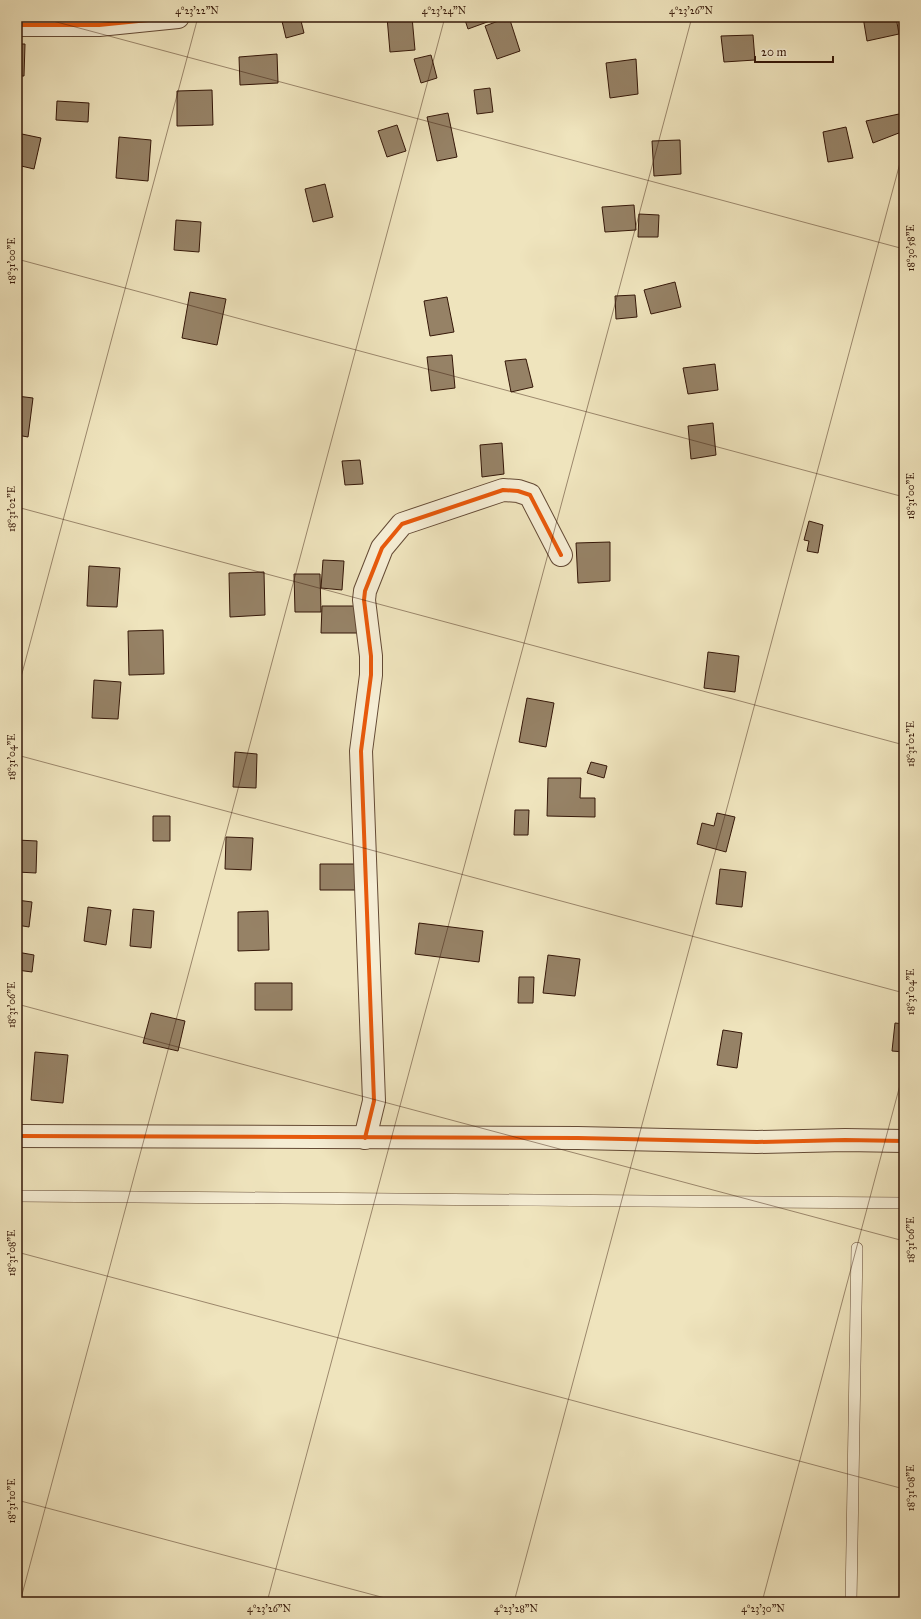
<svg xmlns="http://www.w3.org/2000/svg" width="921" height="1619" font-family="'IM FELL Great Primer',serif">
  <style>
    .building { fill: #968266; stroke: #351708 }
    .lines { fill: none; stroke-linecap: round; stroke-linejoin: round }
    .service-casing { stroke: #644a35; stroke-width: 12 }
    .minor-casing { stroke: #644a35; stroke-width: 24 }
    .tertiary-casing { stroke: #644a35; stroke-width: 24 }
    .service { stroke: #f5edd4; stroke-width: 11 }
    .minor { stroke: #f5edd4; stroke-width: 22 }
    .tertiary { stroke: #f5edd4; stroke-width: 22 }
    .cycleway-casing { stroke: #f5edd4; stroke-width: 6 }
    .cycleway { stroke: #e8590c; stroke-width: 4 }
    .ticks { fill: none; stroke: #351708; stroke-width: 1; stroke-opacity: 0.45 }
    .neatline { fill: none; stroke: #351708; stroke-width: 1.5 }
    .ticks-label { font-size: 10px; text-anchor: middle; fill: #351708 }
  </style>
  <rect width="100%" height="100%" fill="#efe4bd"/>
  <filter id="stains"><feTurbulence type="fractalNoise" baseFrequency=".005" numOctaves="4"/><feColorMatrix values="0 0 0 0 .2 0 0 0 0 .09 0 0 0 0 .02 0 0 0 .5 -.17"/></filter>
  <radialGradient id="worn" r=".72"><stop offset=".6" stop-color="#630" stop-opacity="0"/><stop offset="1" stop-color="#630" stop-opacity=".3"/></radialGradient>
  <path class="building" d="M281,17H300L304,33L286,38Z
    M387,17H412L415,50L390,52Z
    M464,17H501L468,29Z
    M509,17L520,51L497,59L485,26Z
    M863,17H896L899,34L867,41Z
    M753,35L755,60L724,62L721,36Z
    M17,44H25L24,76H17Z
    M277,54L278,83L240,85L239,57Z
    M431,55L437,78L421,83L414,59Z
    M636,59L638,94L610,98L606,63Z
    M490,88L493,112L477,114L474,90Z
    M212,90L213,125L177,126V91Z
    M57,101L89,103L88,122L56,120Z
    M448,113L457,157L437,161L427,117Z
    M899,114L904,131L873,143L866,121Z
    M397,125L406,151L387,157L378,131Z
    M846,127L853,158L828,162L823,132Z
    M17,133L41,138L34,169L17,165Z
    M119,137L151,140L148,181L116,178Z
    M680,140L681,174L654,176L652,141Z
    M325,184L333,217L313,222L305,189Z
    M634,205L636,230L605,232L602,207Z
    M639,214L659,215L658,237H638Z
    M176,220L201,222L199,252L174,250Z
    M675,282L681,307L651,314L644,290Z
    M190,292L226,299L217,345L182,338Z
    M635,295L637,317L616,319L615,296Z
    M447,297L454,332L430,336L424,301Z
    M452,355L455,388L431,391L427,357Z
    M526,359L533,387L511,392L505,361Z
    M715,364L718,390L688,394L683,368Z
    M17,396L33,398L28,437L17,435Z
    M713,423L716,455L691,459L688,426Z
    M502,443L504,474L482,477L480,445Z
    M360,460L363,484L345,485L342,461Z
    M809,521L823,525L818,553L807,551L809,541L804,540Z
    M610,542V581L578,583L576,543Z
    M323,560L344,561L342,590L321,588Z
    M89,566L120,568L117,607L87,606Z
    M264,572L265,615L230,617L229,573Z
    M294,574H320L321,612H295Z
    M322,606H359V633H321Z
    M163,630L164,674L129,675L128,631Z
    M708,652L739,656L735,692L704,688Z
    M94,680L121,682L118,719L92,718Z
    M527,698L554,703L546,747L519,742Z
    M235,752L257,754L256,788L233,787Z
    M591,762L607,766L604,778L587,773Z
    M548,778H581L580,798H595V817L547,816Z
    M515,810H529L528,835H514Z
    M717,813L735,817L726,852L697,844L702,823L714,826Z
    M153,816H170V841H153Z
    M226,837L253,838L251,870L225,869Z
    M17,840L37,841L36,873L17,872Z
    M320,864H358V890H320Z
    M720,869L746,872L742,907L716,904Z
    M17,900L32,902L29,927L17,925Z
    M88,907L111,910L106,945L84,941Z
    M133,909L154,911L151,948L130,946Z
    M268,911L269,950L238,951V912Z
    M419,923L483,931L479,962L415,954Z
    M17,952L34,955L32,972L17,970Z
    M548,955L580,959L575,996L543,993Z
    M519,977H534L533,1003H518Z
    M255,983H292V1010H255Z
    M151,1013L185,1021L178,1051L143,1043Z
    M895,1023L904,1024V1052L892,1051Z
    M723,1030L742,1033L737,1068L717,1065Z
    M35,1052L68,1055L63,1103L31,1100Z"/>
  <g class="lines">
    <g class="service-casing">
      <path id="service" d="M17,1196L904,1203
        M851,1602L857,1248"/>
    </g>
    <g class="minor-casing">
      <path id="minor" d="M17,25H99L178,17
        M365,1138L374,1101L361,751L371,675V656L364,600L365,591L382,548L402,524L503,490L518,491L530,495L561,555"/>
    </g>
    <g class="tertiary-casing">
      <path id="tertiary" d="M17,1136L578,1138L757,1142L845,1140L904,1141"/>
    </g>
    <use href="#service" class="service"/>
    <use href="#minor" class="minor"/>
    <use href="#tertiary" class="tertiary"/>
    <g class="cycleway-casing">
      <path id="cycleway" d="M17,25H99L178,17
        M17,1136L578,1138L757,1142L845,1140L904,1141
        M365,1138L374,1101L361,751L371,675V656L364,600L365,591L382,548L402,524L503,490L518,491L530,495L561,555"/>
    </g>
    <use href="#cycleway" class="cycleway"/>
  </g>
  <path class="ticks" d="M38,17L904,249M17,259L904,497M17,507L904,745M17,692L198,17M17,755L904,993M17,1004L904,1241M17,1252L904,1489M17,1500L400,1602M20,1602L445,17M267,1602L692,17M514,1602L904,148M762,1602L904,1070"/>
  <rect width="921" height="1619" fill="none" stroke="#efe4bd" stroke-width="44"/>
  <path d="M755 56v6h78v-6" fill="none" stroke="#351708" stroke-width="2"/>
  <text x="761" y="56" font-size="12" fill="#351708" stroke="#f5edd4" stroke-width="3" paint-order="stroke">20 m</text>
  <rect x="22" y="22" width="877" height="1575" class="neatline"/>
  <g class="ticks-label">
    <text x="197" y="14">4°23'22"N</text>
    <text x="444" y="14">4°23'24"N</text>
    <text x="691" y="14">4°23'26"N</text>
    <text transform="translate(910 248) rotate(-90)" y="4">18°30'58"E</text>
    <text transform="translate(11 261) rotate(-90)" y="4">18°31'00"E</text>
    <text transform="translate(910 496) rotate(-90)" y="4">18°31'00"E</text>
    <text transform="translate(11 509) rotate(-90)" y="4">18°31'02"E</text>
    <text transform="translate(910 744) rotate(-90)" y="4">18°31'02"E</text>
    <text transform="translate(11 757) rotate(-90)" y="4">18°31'04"E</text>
    <text transform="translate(910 992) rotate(-90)" y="4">18°31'04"E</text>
    <text transform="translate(11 1005) rotate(-90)" y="4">18°31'06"E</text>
    <text transform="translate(910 1240) rotate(-90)" y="4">18°31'06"E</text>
    <text transform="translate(11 1253) rotate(-90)" y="4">18°31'08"E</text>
    <text transform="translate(910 1488) rotate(-90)" y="4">18°31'08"E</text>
    <text transform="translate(11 1501) rotate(-90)" y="4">18°31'10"E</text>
    <text x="269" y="1612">4°23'26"N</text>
    <text x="516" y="1612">4°23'28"N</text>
    <text x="763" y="1612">4°23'30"N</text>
  </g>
  <rect width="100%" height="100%" filter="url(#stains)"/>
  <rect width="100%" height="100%" fill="url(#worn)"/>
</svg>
